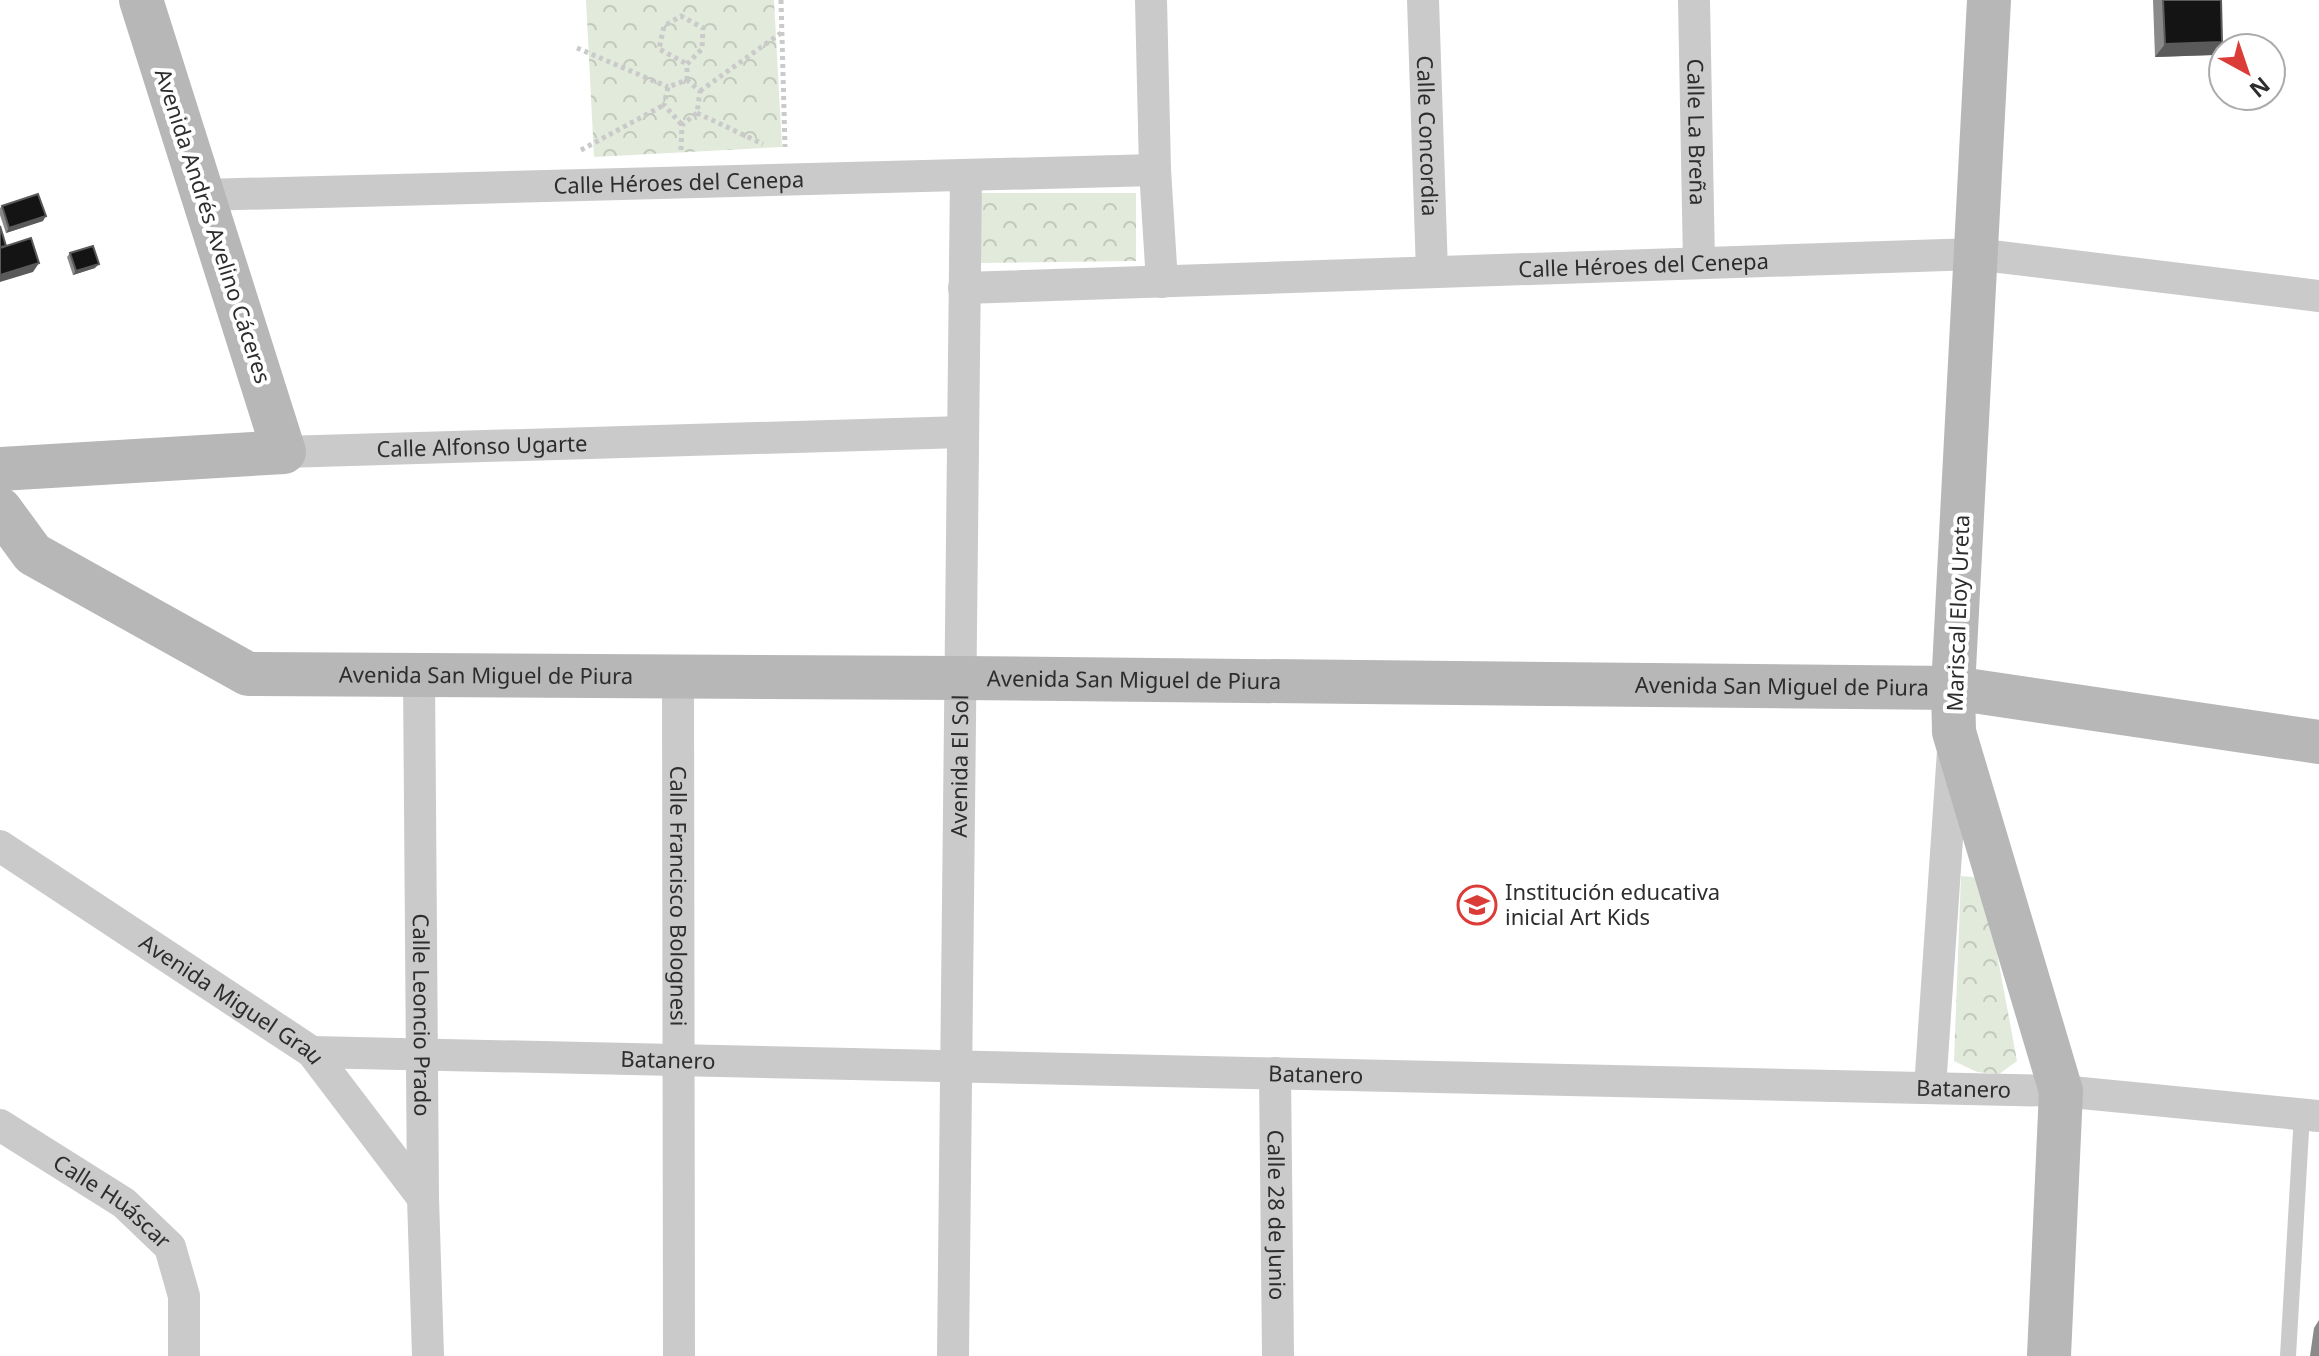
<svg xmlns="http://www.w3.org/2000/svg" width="2319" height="1356" font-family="'Noto Sans',sans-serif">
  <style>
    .park { fill: url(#park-crowns) }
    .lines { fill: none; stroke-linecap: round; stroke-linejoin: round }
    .path { stroke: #cacaca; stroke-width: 5; stroke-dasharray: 4 4; stroke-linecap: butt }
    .lane { stroke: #cacaca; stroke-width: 16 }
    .street { stroke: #cacaca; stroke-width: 32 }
    .secondary { stroke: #b7b7b7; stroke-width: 44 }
    .wall { fill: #8a8a8a }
    .shaded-wall { fill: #5a5a5a }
    .building { fill: #141414; stroke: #5a5a5a; stroke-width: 2 }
    .labels { text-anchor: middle; stroke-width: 8; stroke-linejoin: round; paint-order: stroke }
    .street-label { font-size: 22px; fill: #2d2d2d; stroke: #fff }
    .poi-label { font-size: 22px; fill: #2d2d2d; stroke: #fff; text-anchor: start }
  </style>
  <defs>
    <pattern id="park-crowns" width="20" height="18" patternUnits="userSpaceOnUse" patternTransform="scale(2)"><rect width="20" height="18" fill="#e2eadb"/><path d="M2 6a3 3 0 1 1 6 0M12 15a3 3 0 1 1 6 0" fill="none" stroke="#c2c9bc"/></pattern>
  </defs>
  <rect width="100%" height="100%" fill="#fff"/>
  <path class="park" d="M586,0H774L782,147L594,157Z
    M981,193H1136V261L981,263Z
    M1961,876L1983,878L2017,1061L1999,1074L1977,1072L1954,1061Z"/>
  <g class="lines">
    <path class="path" d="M781,0L785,147
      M577,48L668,87
      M687,80V64L702,49L703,28L681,16L664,26L659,49L687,64
      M700,91L781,33
      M697,113L763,144
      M581,150L664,105
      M681,150L682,125L697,113L700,91L687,80L668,87L664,105L682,125"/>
    <path class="lane" d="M2288,1356L2302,1114"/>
    <g class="street">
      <path d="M1151,0L1155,170L1162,282"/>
      <path id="s1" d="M1423,0L1432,272"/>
      <path id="s2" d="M1694,0L1699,263"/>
      <path id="s3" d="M203,195L1155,170"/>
      <path id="s4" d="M964,288L1975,254L2319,296"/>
      <path id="s5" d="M284,452L963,432"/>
      <path id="s6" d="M419,675L423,1198L428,1356"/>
      <path id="s7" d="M678,676L679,1356"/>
      <path id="s8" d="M0,846L312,1052L423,1198"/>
      <path id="s9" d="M312,1052L2061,1091L2319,1116"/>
      <path id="s10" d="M1275,1073L1278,1356"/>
      <path d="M1930,1088L1953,751"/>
      <path id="s11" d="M0,1125L124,1203L170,1247L184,1296V1356"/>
      <path id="s12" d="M953,1356L966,175"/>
    </g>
    <g class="secondary">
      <path d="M1989,0L1953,688L1954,732L2061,1091L2049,1356"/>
      <path d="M0,469L284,452L141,0"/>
      <path id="s13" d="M0,509L33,554L248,674L960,678L1953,688L2319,742"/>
    </g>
  </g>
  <path class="wall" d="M2153,0H2221L2222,42L2213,55L2155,57Z
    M2,206L43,221L6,233L0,215V208Z
    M70,253L95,268L73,275L67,257Z
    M2319,1320V1356H2310L2314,1328Z"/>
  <path class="shaded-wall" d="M2222,42L2213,55L2155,57L2165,44Z
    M46,216L43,221L6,233L9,228Z
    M39,263L33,272L0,282V275Z
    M99,264L95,268L73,275L76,271Z"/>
  <path class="building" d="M2163,0H2221L2222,42L2165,44Z
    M38,194L46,216L9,228L2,206Z
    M0,226L6,246L0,247Z
    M31,238L39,263L0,275V248Z
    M93,246L99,264L76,271L70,253Z"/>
  <defs>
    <g id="school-ring" transform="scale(2)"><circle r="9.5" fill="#fff" stroke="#dc3c37" stroke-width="1.5"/><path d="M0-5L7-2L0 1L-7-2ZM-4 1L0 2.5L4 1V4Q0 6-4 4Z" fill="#dc3c37"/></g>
  </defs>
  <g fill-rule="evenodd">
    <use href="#school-ring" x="1477" y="905"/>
  </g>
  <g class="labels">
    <g class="street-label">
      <text dy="8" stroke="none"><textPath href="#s2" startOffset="132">Calle La Breña</textPath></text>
      <text dy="8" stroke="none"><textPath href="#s1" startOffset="136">Calle Concordia</textPath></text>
      <text dy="8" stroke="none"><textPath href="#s3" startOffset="476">Calle Héroes del Cenepa</textPath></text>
      <text transform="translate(213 226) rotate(72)" y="8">Avenida Andrés Avelino Cáceres</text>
      <text dy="8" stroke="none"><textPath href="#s4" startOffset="680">Calle Héroes del Cenepa</textPath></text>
      <text dy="8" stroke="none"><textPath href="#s5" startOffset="198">Calle Alfonso Ugarte</textPath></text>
      <text transform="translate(1958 613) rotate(-88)" y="8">Mariscal Eloy Ureta</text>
      <text dy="8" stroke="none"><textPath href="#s13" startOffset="540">Avenida San Miguel de Piura</textPath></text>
      <text dy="8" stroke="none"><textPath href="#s13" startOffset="1188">Avenida San Miguel de Piura</textPath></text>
      <text dy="8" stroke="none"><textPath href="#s13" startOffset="1836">Avenida San Miguel de Piura</textPath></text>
      <text dy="8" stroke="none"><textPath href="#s12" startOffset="590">Avenida El Sol</textPath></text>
      <text dy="8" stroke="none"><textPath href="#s7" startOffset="220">Calle Francisco Bolognesi</textPath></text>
      <text dy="8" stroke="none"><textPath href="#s8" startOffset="278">Avenida Miguel Grau</textPath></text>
      <text dy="8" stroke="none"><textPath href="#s6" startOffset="340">Calle Leoncio Prado</textPath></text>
      <text dy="8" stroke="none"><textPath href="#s9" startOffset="356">Batanero</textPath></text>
      <text dy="8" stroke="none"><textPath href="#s9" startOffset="1004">Batanero</textPath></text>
      <text dy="8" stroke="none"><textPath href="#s9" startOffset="1652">Batanero</textPath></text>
      <text dy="8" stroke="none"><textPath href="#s11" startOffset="136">Calle Huáscar</textPath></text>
      <text dy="8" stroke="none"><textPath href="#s10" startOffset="142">Calle 28 de Junio</textPath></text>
    </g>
    <g class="poi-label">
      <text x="1505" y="900">Institución educativa<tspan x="1505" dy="25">inicial Art Kids</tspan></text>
    </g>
  </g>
  <g transform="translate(2247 72) rotate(140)"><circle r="38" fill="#ffffff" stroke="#ababab" stroke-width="2"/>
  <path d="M0-6L14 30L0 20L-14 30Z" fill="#dc3c37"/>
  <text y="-12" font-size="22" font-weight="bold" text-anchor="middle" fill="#2d2d2d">N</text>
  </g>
</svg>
